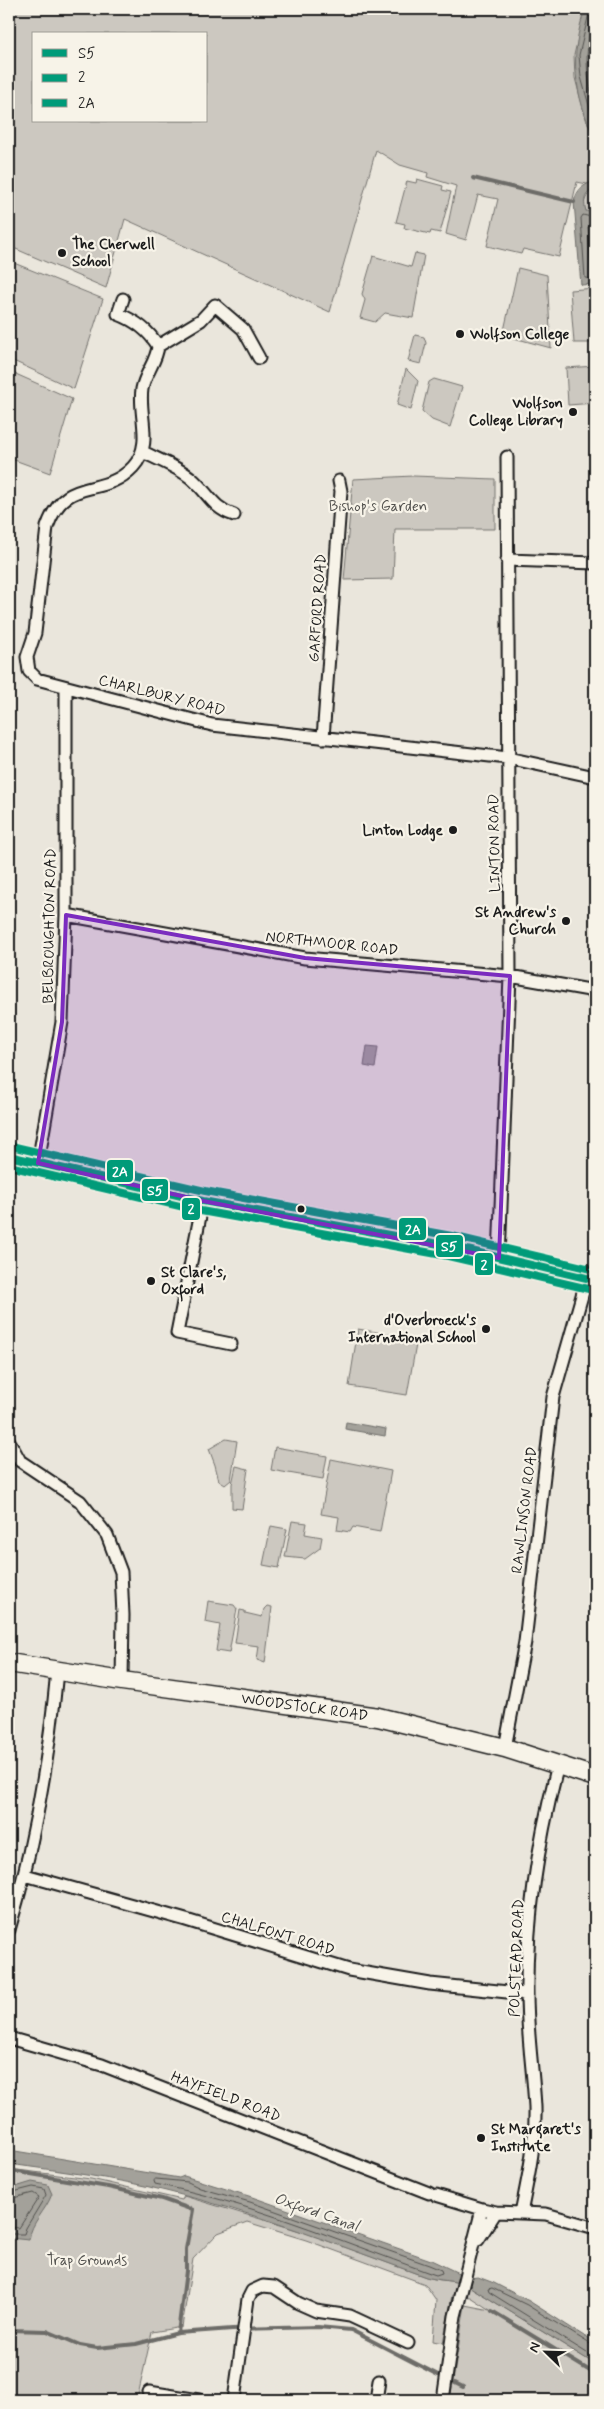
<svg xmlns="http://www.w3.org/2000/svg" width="604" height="2409" font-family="Mynerve,sans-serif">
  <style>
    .green { fill: #ccc8c0; stroke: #74726e; fill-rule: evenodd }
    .water { fill: #a3a19a; stroke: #6d6c68 }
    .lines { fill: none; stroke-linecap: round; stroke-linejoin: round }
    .shore { stroke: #52514e; stroke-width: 1 }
    .stream { stroke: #6d6c68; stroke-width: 4 }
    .minor-casing { stroke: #1c1c1c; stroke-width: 15 }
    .primary-casing { stroke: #1c1c1c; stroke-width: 21 }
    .minor { stroke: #f7f3e8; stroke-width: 11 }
    .primary { stroke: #f7f3e8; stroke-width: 18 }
    .bus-1-casing { stroke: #f7f3e8; stroke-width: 11 }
    .bus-2-casing { stroke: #f7f3e8; stroke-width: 11 }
    .bus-3-casing { stroke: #f7f3e8; stroke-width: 11 }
    .bus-1 { stroke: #009b79; stroke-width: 8 }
    .bus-2 { stroke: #009b79; stroke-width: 8 }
    .bus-3 { stroke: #009b79; stroke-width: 8 }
    .marked { fill: #7b2cbf; fill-opacity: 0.2; stroke: #7b2cbf; stroke-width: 4; stroke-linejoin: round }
    .poi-dot { fill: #1c1c1c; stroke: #f7f3e8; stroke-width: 2 }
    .labels { text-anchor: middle; stroke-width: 4.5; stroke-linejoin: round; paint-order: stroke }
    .poi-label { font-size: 15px; font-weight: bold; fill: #1c1c1c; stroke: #f7f3e8; text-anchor: start }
    .park-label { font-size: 15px; fill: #51504d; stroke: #f7f3e8 }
    .street-label { font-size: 15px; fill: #1c1c1c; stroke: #f7f3e8 }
    .water-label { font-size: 16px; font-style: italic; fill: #52514e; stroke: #f7f3e8 }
    .line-badge { stroke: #f7f3e8; stroke-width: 2 }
    .badge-label { font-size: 14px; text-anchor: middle; font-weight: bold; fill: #fff }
  </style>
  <rect width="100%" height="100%" fill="#eae6dc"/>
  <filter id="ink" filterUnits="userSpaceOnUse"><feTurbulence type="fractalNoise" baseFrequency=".02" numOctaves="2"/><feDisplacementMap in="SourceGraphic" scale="10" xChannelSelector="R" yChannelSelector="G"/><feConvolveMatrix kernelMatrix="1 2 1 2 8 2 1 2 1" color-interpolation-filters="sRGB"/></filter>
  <g filter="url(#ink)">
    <path class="green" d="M9,9H585L574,55L575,78L586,119L595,139V181L587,184L577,182L559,257L523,249L521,254L487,246L498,199L478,195L466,240L446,234L456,186L427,177L428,173L400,165L376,150L330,312L125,219L106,288L9,246ZM34,34H206V121H34Z
      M417,179L443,186L442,190L451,192L440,233L431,231L430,234L404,228L405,224L396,222L407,181L416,183Z
      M595,188V213C577,214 584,195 595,188Z
      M415,253L424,255L413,318L385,313L375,322L360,318L365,300L362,294L373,256L411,267Z
      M9,261L103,299L74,389L9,359Z
      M518,268L547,275L551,348L503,335Z
      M595,288V343H574L570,290Z
      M415,335L424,337L426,343L421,364L408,361Z
      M595,366V403L568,405L566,368Z
      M406,369L418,381L411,410L397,405Z
      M9,371L72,399L50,473L9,458Z
      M434,379L462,387L450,427L432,420L422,411L429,382Z
      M413,476L495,479V529H395L393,579L344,580L353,479Z
      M358,1329L417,1339L407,1395L349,1386Z
      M226,1439L237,1441L231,1480L225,1485L219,1481L215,1465L209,1449Z
      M275,1447L327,1456L323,1479L271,1470Z
      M331,1459L391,1471L380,1532L353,1527L350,1532L337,1530L339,1517L321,1514Z
      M236,1466L248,1469L242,1509L232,1508V1484Z
      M292,1521L307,1523L305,1534L322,1537L320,1548L305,1559L285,1557Z
      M271,1526L287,1529L279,1568L263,1565Z
      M208,1601L234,1605L237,1609L229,1653L216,1651L220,1625L205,1622Z
      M267,1606L272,1607L265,1663L257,1660L259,1646L235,1643L240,1610L245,1611V1613L262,1617L264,1609Z
      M9,2169L91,2179L182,2200L184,2196L307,2233L426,2277C440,2281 453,2280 467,2285L595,2364V2400H450L465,2305L490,2310L470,2297L452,2295L443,2343L433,2341L436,2300L425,2284L306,2240L247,2222L218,2233L193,2259L182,2327L152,2332L137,2400H9Z"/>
    <path class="water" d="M585,9H595V139C574,94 569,56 585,9Z
      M595,181V188C584,194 583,200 586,211L595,213V284L581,285L574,202C577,189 583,185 595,181Z
      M367,1046L378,1047L375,1068L364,1066Z
      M346,1422L386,1429L385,1436L345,1429Z
      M9,2150L179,2178L184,2176L252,2197L431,2260L469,2278L478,2277L494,2283L529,2301L595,2343V2364L467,2285C453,2280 440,2281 426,2277C340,2246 255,2212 166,2191C115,2178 61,2171 9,2164Z
      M32,2182L48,2185L52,2194C46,2211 31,2222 29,2240L9,2238V2189Z"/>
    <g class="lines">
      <path class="shore" d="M590,9L579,55L581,77L595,127
        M595,15C583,51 586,74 595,110
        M595,218L583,215L581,218L585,278L595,279
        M595,225L588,227L591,271L595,273
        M156,2179L188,2182L200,2188L250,2202L429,2265L441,2270L442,2273L436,2275L427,2272C338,2240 249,2202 155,2184L154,2181Z
        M9,2193L33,2187L44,2189L46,2195L26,2228L24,2234H9
        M9,2199L33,2193L39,2197L19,2228L9,2227
        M595,2347L527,2305L492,2288L488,2289L489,2292L595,2358"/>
      <path class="stream" d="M473,178L574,202
        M13,2171L108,2187L162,2199L193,2210L186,2249V2271L178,2333
        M492,2311L595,2374
        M9,2330L47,2331L80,2345L97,2348L136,2344L178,2333L232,2329L318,2327L351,2330L438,2375
        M455,2383L463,2387"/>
      <g class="minor-casing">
        <path id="minor" d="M123,299L118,314C134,320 149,331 158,346C157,361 145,373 142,389C138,415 154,444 133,467C102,500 66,473 47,527L35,633L27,657L29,671L37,679L212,725L508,758L595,777
          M158,346L201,320L215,305L243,329L259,358
          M143,452C159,460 178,467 191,478C208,492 212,508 234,515
          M507,560L595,563
          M323,738L341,491L339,481
          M66,915L305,958L510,976L595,991
          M38,1163L62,1022L66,915V687
          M203,1201L177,1333L231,1344
          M499,1258L510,976L507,457
          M9,1441L20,1461L80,1501L107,1535L121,1572L123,1615L122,1681
          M505,1748L525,1642L553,1397L587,1278
          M25,1875L186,1920L349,1970L430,1984L527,1994
          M9,1930C34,1846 49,1758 57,1671
          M9,2038L102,2065L429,2193
          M436,2195L482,2209L496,2212L546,2214L595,2228
          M521,2213C528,2178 536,2143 535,2107C533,2070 527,2032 527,1994C526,1917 539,1838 558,1765
          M478,2240L496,2212
          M149,2392L199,2400
          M234,2400L248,2299L252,2291L263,2286L274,2287L298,2303L316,2311L350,2316L408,2343
          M376,2400L379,2381
          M443,2400L455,2316L482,2209"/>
      </g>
      <g class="primary-casing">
        <g id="primary">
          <path d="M9,1156L203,1201L450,1246L595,1280"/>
          <path id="s1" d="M9,1663L122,1681L378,1717L505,1748L595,1777"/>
        </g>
      </g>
      <use href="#minor" class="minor"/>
      <use href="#primary" class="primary"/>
      <g class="bus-1-casing">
        <path id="bus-1" d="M9,1156L203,1201L450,1246L595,1280"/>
      </g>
      <g class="bus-2-casing">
        <path id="bus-2" d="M9,1166L201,1211L448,1256L593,1290"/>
      </g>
      <g class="bus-3-casing">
        <path id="bus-3" d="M11,1146L205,1191L452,1236L595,1270"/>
      </g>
      <use href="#bus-1" class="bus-1"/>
      <use href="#bus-2" class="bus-2"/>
      <use href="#bus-3" class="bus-3"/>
    </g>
  </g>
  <path class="marked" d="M66,915L305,958L510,976L499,1258L203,1201L38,1163L62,1022Z"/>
  <g class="poi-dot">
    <circle cx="62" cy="253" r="5"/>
    <circle cx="460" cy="334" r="5"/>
    <circle cx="573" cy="412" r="5"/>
    <circle cx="453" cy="830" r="5"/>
    <circle cx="566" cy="921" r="5"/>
    <circle cx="301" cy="1209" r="4.5"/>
    <circle cx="151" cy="1281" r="5"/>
    <circle cx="486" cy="1329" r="5"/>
    <circle cx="481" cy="2138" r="5"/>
  </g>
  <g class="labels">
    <g class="poi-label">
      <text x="72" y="249">The Cherwell<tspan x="72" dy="17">School</tspan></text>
      <text x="470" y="339">Wolfson College</text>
      <text x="563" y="408" text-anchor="end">Wolfson<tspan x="563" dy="17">College Library</tspan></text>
      <text x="443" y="835" text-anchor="end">Linton Lodge</text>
      <text x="556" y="917" text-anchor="end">St Andrew's<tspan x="556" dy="17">Church</tspan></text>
      <text x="161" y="1277">St Clare's,<tspan x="161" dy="17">Oxford</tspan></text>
      <text x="476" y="1325" text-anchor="end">d'Overbroeck's<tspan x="476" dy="17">International School</tspan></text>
      <text x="491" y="2134">St Margaret's<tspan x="491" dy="17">Institute</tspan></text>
    </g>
    <g class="park-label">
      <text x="378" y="511">Bishop's Garden</text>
      <text x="87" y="2265">Trap Grounds</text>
    </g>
    <g class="street-label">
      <text transform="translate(317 608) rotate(-86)" y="5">GARFORD ROAD</text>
      <text transform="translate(162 695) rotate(14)" y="5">CHARLBURY ROAD</text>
      <text transform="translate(494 843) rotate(-91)" y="5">LINTON ROAD</text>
      <text transform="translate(49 926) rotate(-89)" y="5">BELBROUGHTON ROAD</text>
      <text transform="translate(332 943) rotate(6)" y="5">NORTHMOOR ROAD</text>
      <text transform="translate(524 1510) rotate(-83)" y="5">RAWLINSON ROAD</text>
      <text dy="5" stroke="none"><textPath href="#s1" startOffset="299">WOODSTOCK ROAD</textPath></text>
      <text transform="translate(278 1933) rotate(17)" y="5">CHALFONT ROAD</text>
      <text transform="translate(516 1958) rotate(-88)" y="5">POLSTEAD ROAD</text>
      <text transform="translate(226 2096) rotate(21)" y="5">HAYFIELD ROAD</text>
    </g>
    <g class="water-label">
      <text transform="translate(317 2211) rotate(19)" y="6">Oxford Canal</text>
    </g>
  </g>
  <g class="line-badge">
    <rect x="106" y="1159" width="28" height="24" rx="5" fill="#009b79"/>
    <rect x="141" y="1178" width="28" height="24" rx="5" fill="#009b79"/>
    <rect x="181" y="1197" width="20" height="24" rx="5" fill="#009b79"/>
    <rect x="398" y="1217" width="29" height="24" rx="5" fill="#009b79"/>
    <rect x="435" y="1234" width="29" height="24" rx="5" fill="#009b79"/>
    <rect x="474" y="1252" width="20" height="24" rx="5" fill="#009b79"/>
  </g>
  <g class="badge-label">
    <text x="120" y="1176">2A</text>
    <text x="155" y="1195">S5</text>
    <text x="191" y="1213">2</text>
    <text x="413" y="1234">2A</text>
    <text x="449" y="1251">S5</text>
    <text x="484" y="1269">2</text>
  </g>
  <rect width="604" height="2409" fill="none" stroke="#f7f3e8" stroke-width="30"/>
  <rect x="15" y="15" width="574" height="2379" fill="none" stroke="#1c1c1c" stroke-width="2" filter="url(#ink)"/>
  <rect x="32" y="32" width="175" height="90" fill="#f7f3e8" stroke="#9f9d96"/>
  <rect x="42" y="49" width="25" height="8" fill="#009b79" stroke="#9f9d96"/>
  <text x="78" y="58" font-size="15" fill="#1c1c1c">S5</text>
  <rect x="42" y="74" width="25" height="8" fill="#009b79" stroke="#9f9d96"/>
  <text x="78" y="82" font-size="15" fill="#1c1c1c">2</text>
  <rect x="42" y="99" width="25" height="8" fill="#009b79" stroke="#9f9d96"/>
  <text x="78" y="108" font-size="15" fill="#1c1c1c">2A</text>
  <g transform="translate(546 2352) rotate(293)" stroke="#f7f3e8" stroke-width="4" paint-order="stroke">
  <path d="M0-4L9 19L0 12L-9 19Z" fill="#1c1c1c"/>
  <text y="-8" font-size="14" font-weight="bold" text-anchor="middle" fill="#1c1c1c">N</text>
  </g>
</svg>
